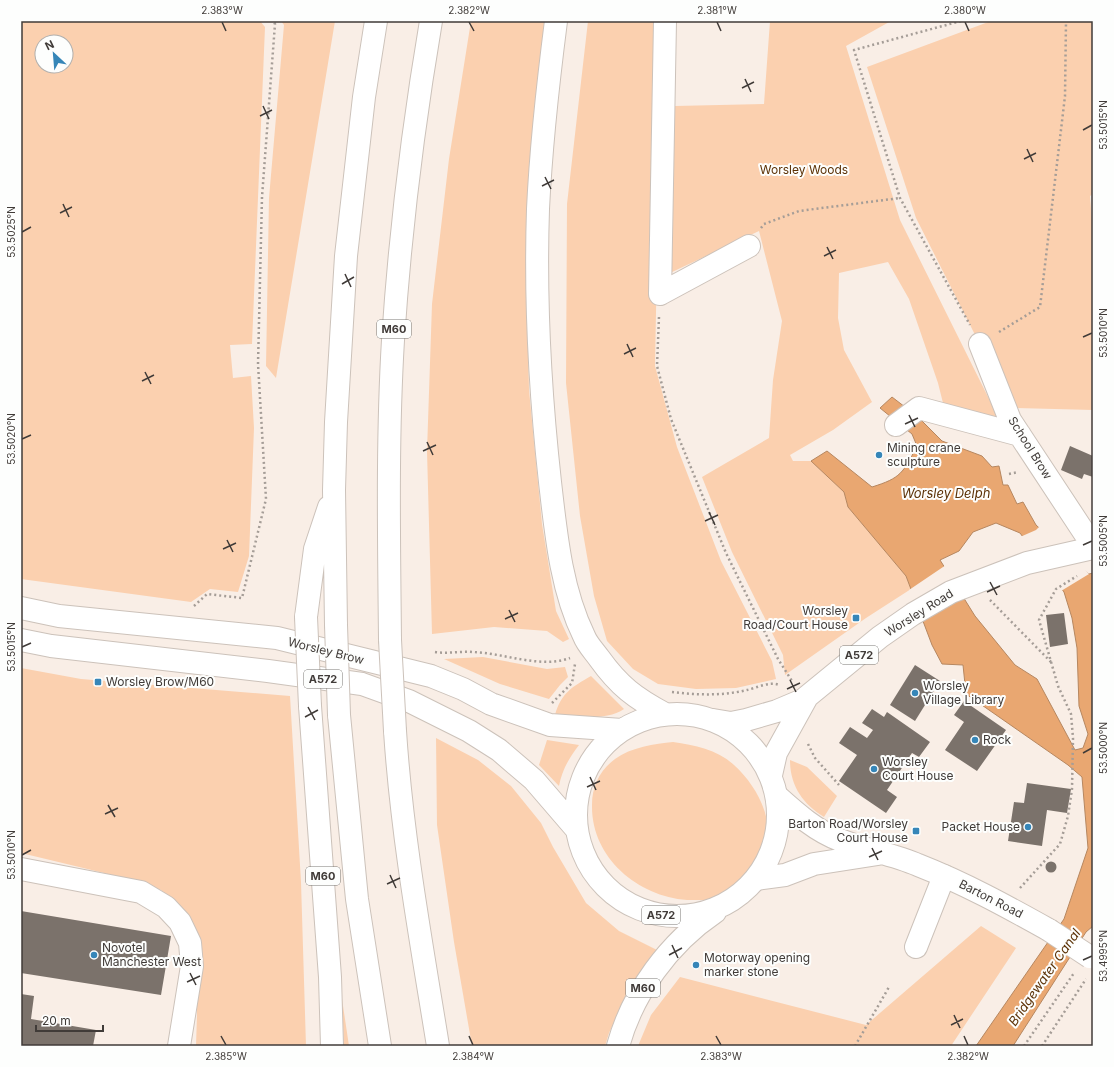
<svg xmlns="http://www.w3.org/2000/svg" width="1114" height="1067" font-family="Inter,sans-serif">
  <style>
    .green { fill: #fbd0af; fill-rule: evenodd }
    .water { fill: #e9a771; stroke: #b68760; fill-rule: evenodd }
    .pier { fill: #f9eee6 }
    .building { fill: #7b726b }
    .lines { fill: none; stroke-linecap: round; stroke-linejoin: round }
    .minor-casing { stroke: #ccc2ba; stroke-width: 24 }
    .major-casing { stroke: #ccc2ba; stroke-width: 24 }
    .highway-casing { stroke: #ccc2ba; stroke-width: 24 }
    .path { stroke: #a59d97; stroke-width: 2.5; stroke-dasharray: 2 3; stroke-linecap: butt }
    .minor { stroke: #fff; stroke-width: 22 }
    .major { stroke: #fff; stroke-width: 22 }
    .highway { stroke: #fff; stroke-width: 22 }
    .major-bridge-casing { stroke: #ccc2ba; stroke-width: 24; stroke-linecap: butt }
    .highway-bridge-casing { stroke: #ccc2ba; stroke-width: 24; stroke-linecap: butt }
    .major-bridge { stroke: #fff; stroke-width: 22 }
    .highway-bridge { stroke: #fff; stroke-width: 22 }
    .ticks { fill: none; stroke: #403b38; stroke-width: 1.5 }
    .poi-dot { fill: #3686b8; stroke: #fdfefd; stroke-width: 1.5 }
    .labels { text-anchor: middle; stroke-width: 4; stroke-linejoin: round; paint-order: stroke }
    .shield { fill: #fdfefd; stroke: #797673; stroke-width: 1 }
    .shield-label { font-size: 11px; font-weight: bold; fill: #403b38 }
    .park-label { font-size: 12px; fill: #5b3105; stroke: #fdfefd }
    .poi-label { font-size: 12px; fill: #403b38; stroke: #fdfefd; text-anchor: start }
    .street-label { font-size: 12px; fill: #403b38; stroke: #fdfefd }
    .water-label { font-size: 13px; font-style: italic; fill: #5d3308; stroke: #fdfefd }
    .neatline { fill: none; stroke: #403b38; stroke-width: 1.5 }
    .ticks-label { font-size: 10px; text-anchor: middle; fill: #403b38 }
  </style>
  <rect width="100%" height="100%" fill="#f9eee6"/>
  <path class="green" d="M21,21H260L265,27L252,344L230,345L233,378L251,376L254,428L249,556L238,592L210,589L191,602L21,579ZM42,42H66V66H42Z
    M281,21H335L276,378L266,366L269,198L284,25Z
    M471,21H546L531,148L526,267L529,390L542,524L556,611L569,639L563,642L547,631L494,627L432,634L427,451L432,304L449,159Z
    M588,21H665L659,153L655,366L677,447L721,561L772,661L776,679L736,688L696,689L658,684L633,669L607,641L594,596L580,516L566,383L567,204Z
    M770,21H891L846,46L900,220L998,417L949,427L938,383L909,299L888,262L839,273L838,318L844,350L872,402L833,430L790,455L793,461H811L844,492L848,507L906,576L911,589L866,618L785,675L783,655L732,552L702,477L769,438L773,380L782,321L759,231L670,273L675,106L764,104Z
    M991,21H1093V194L1090,196L1093,233V410L1012,408L916,218L867,67Z
    M483,657L547,669L565,667L568,677L560,685L549,699L500,684L444,659Z
    M21,668L81,679L290,696L301,882L306,1046H196L197,1015L196,952L184,910L161,890L104,873L21,853Z
    M591,676L624,709C607,721 575,717 555,715C561,693 572,687 591,676Z
    M436,738L478,760L511,786L541,823L553,847L586,903L619,931L657,950L631,985L609,1033L605,1046H472L454,942L437,825Z
    M547,740L579,745C569,758 562,770 559,786L539,765Z
    M673,742C695,745 718,750 734,765C771,799 786,855 738,886C733,889 728,894 723,896C711,901 699,900 687,900C637,896 591,857 592,805C592,786 600,770 615,759C631,747 655,744 673,742Z
    M790,760L807,767L837,796L824,817C803,804 790,786 790,760Z
    M981,926L1016,948L951,1046H638L651,1015L680,977L866,1025Z
    M342,999L349,1046H344Z"/>
  <path class="water" d="M892,397L918,417L942,441L982,456L992,467L999,466L1003,485H1008L1017,504L1023,502L1036,525L1089,574L1093,573V926L1086,932L1013,1046H976L1064,919L1088,848L1082,777L1068,765L966,694L963,665L942,664L932,645L906,576L848,507L844,492L811,461L827,451L872,487C901,478 903,473 917,446L912,434L880,408ZM996,523L1020,533L1064,592L1072,618L1077,648L1079,706L1088,734L1083,748L1075,750L1037,679L1015,665L975,616L940,560L959,551L973,532Z"/>
  <path class="pier" d="M1040,526L1080,563L1089,574L1061,591L1020,537L1036,530Z
    M946,565L965,596L920,620L909,590Z"/>
  <path class="building" d="M1070,446L1093,456V477L1084,474L1082,479L1061,470Z
    M1064,613L1068,644L1050,647L1046,615Z
    M915,665L940,681L915,721L890,705Z
    M964,701L1006,730L977,771L945,750L964,722L954,715Z
    M872,709L884,717L887,712L930,742L919,757L912,753L887,790L897,797L886,813L839,781L857,755L839,743L850,727L867,738L873,730L862,723Z
    M1027,783L1071,789L1067,813L1047,810L1042,846L1008,841L1014,802L1024,803Z
    M1045.5 867a5.5 5.5 0 1 1 11 0a5.5 5.5 0 1 1-11 0Z
    M21,911L171,936L161,995L21,973Z
    M21,994L34,996L31,1019L96,1030L93,1046H21Z"/>
  <g class="lines">
    <g class="minor-casing">
      <path id="minor" d="M660,294L665,21
        M660,294L749,246
        M980,344L1010,420L1093,546
        M896,425L919,408L1020,435
        M21,869L141,892L166,907L180,922L190,943L192,966L179,1046
        M916,947L944,876"/>
    </g>
    <g class="major-casing">
      <path id="major" d="M713,720L731,723L746,720L777,711L803,700L880,637L913,614L951,592L1027,563L1093,548
        M771,775L776,753L807,697
        M778,797C797,814 816,831 840,840C865,850 893,854 918,865C964,883 1006,906 1049,930
        M756,879L785,875L814,864L878,854"/>
    </g>
    <g class="highway-casing">
      <path id="highway" d="M556,21C548,83 541,146 538,209C535,299 540,392 550,482C556,534 561,589 584,636C587,644 594,651 599,658C619,686 635,698 665,714
        M21,608L59,616L277,638L431,676L463,689L491,704L550,725L622,730
        M306,617L315,549L329,507
        M336,625L334,490L336,422L346,256L364,97L376,21
        M21,640L51,646L268,671L362,684L409,701L469,731L499,750L534,780L577,830
        M390,640C389,540 387,440 393,340C400,233 413,127 431,21
        M310,706L330,977L332,1046
        M576 815a101 101 0 1 1 202 0a101 101 0 1 1-202 0Z
        M339,715L357,899L380,1046
        M395,731C402,837 421,941 438,1046
        M618,1046C633,992 669,943 715,912"/>
    </g>
    <path class="path" d="M961,21L854,50L900,198L970,325
      M761,228L764,224L799,211L900,198
      M659,317L657,366L671,419L726,553L778,659L792,681
      M999,332L1040,307L1065,96L1066,21
      M1009,474L1018,472
      M990,600L1051,662
      M194,606L207,594L242,598L266,499L258,364L262,197L275,24L273,21
      M435,652C448,654 460,651 472,652C505,653 540,669 570,658
      M672,692C697,695 723,696 747,690C756,688 770,681 779,685
      M552,703L572,683L575,664
      M808,744L815,758L839,785
      M1020,888L1060,844L1068,816L1072,789L1073,738L1071,714L1058,686L1039,620L1056,589L1077,576
      M855,1046L889,987
      M1024,1046L1074,973
      M1042,1046L1086,979"/>
    <use href="#minor" class="minor"/>
    <use href="#major" class="major"/>
    <use href="#highway" class="highway"/>
    <g class="major-bridge-casing">
      <path id="major-bridge" d="M1049,930L1090,957"/>
    </g>
    <g class="highway-bridge-casing">
      <path id="highway-bridge" d="M306,617L310,706
        M336,625L339,715
        M390,640L395,731"/>
    </g>
    <use href="#major-bridge" class="major-bridge"/>
    <use href="#highway-bridge" class="highway-bridge"/>
  </g>
  <path class="ticks" d="M222,22L226,31M469,22L474,31M717,22L721,31M965,22L969,31M745,79L751,92M742,88L754,82M263,106L269,119M260,116L272,110M1083,130L1092,125M1027,149L1033,162M1024,159L1036,153M545,177L551,189M542,186L554,180M63,204L69,217M60,213L72,207M22,232L31,227M827,247L833,259M824,256L836,250M345,274L351,287M342,284L354,277M1083,337L1092,333M627,344L633,357M624,354L636,348M145,372L151,384M142,381L154,375M909,415L915,427M905,424L918,418M22,439L31,435M427,442L433,455M423,451L436,445M709,512L715,525M705,521L718,515M227,540L233,552M1083,545L1092,541M223,549L236,543M990,582L997,595M987,592L1000,586M509,610L515,622M505,619L518,613M22,647L31,643M790,680L796,692M787,689L800,683M308,707L315,720M305,717L318,710M1083,753L1092,748M590,777L596,790M587,787L600,781M108,805L115,817M105,814L118,808M872,848L878,860M22,855L31,850M869,857L882,851M390,875L396,888M387,884L400,878M672,945L678,958M669,955L682,948M1083,960L1092,956M190,973L196,985M187,982L200,976M954,1015L960,1028M951,1025L963,1019M221,1036L226,1045M469,1036L473,1045M716,1036L721,1045M964,1036L968,1045"/>
  <g class="poi-dot">
    <circle cx="879" cy="455" r="4"/>
    <rect x="852" y="614" width="8" height="8" rx="2"/>
    <rect x="94" y="678" width="8" height="8" rx="2"/>
    <circle cx="915" cy="693" r="4"/>
    <circle cx="975" cy="740" r="4"/>
    <circle cx="874" cy="769" r="4"/>
    <circle cx="1028" cy="827" r="4"/>
    <rect x="912" y="827" width="8" height="8" rx="2"/>
    <circle cx="94" cy="955" r="4"/>
    <circle cx="696" cy="965" r="4"/>
  </g>
  <g class="labels">
    <g class="shield">
      <rect x="377" y="320" width="34" height="18" rx="3"/>
      <rect x="840" y="646" width="38" height="18" rx="3"/>
      <rect x="304" y="670" width="38" height="18" rx="3"/>
      <rect x="306" y="867" width="34" height="18" rx="3"/>
      <rect x="642" y="906" width="38" height="18" rx="3"/>
      <rect x="626" y="979" width="34" height="18" rx="3"/>
    </g>
    <g class="shield-label">
      <text x="394" y="333">M60</text>
      <text x="859" y="659">A572</text>
      <text x="323" y="683">A572</text>
      <text x="323" y="880">M60</text>
      <text x="661" y="919">A572</text>
      <text x="643" y="992">M60</text>
    </g>
    <g class="park-label">
      <text x="804" y="174">Worsley Woods</text>
    </g>
    <g class="poi-label">
      <text x="887" y="452">Mining crane<tspan x="887" dy="14">sculpture</tspan></text>
      <text x="848" y="615" text-anchor="end">Worsley<tspan x="848" dy="14">Road/Court House</tspan></text>
      <text x="106" y="686">Worsley Brow/M60</text>
      <text x="923" y="690">Worsley<tspan x="923" dy="14">Village Library</tspan></text>
      <text x="983" y="744">Rock</text>
      <text x="882" y="766">Worsley<tspan x="882" dy="14">Court House</tspan></text>
      <text x="908" y="828" text-anchor="end">Barton Road/Worsley<tspan x="908" dy="14">Court House</tspan></text>
      <text x="1020" y="831" text-anchor="end">Packet House</text>
      <text x="102" y="952">Novotel<tspan x="102" dy="14">Manchester West</tspan></text>
      <text x="704" y="962">Motorway opening<tspan x="704" dy="14">marker stone</tspan></text>
    </g>
    <g class="street-label">
      <text transform="translate(1030 448) rotate(58)" y="4">School Brow</text>
      <text transform="translate(919 613) rotate(-32)" y="4">Worsley Road</text>
      <text transform="translate(326 651) rotate(14)" y="4">Worsley Brow</text>
      <text transform="translate(991 899) rotate(27)" y="4">Barton Road</text>
    </g>
    <g class="water-label">
      <text x="946" y="498">Worsley Delph</text>
      <text transform="translate(1044 977) rotate(-55)" y="5">Bridgewater Canal</text>
    </g>
  </g>
  <rect width="1114" height="1067" fill="none" stroke="#fdfefd" stroke-width="44"/>
  <g transform="translate(54 54) rotate(334)"><circle r="19" fill="#fdfefd" stroke="#b1b0ae"/>
  <path d="M0-3L7 15L0 10L-7 15Z" fill="#3686b8"/>
  <text y="-6" font-size="11" font-weight="bold" text-anchor="middle" fill="#403b38">N</text>
  </g>
  <path d="M36 1025v6h67v-6" fill="none" stroke="#403b38" stroke-width="2"/>
  <text x="42" y="1025" font-size="12" fill="#403b38" stroke="#fdfefd" stroke-width="3" paint-order="stroke">20 m</text>
  <rect x="22" y="22" width="1070" height="1023" class="neatline"/>
  <g class="ticks-label">
    <text x="222" y="14">2.383°W</text>
    <text x="469" y="14">2.382°W</text>
    <text x="717" y="14">2.381°W</text>
    <text x="965" y="14">2.380°W</text>
    <text transform="translate(1103 125) rotate(-90)" y="4">53.5015°N</text>
    <text transform="translate(11 232) rotate(-90)" y="4">53.5025°N</text>
    <text transform="translate(1103 333) rotate(-90)" y="4">53.5010°N</text>
    <text transform="translate(11 439) rotate(-90)" y="4">53.5020°N</text>
    <text transform="translate(1103 541) rotate(-90)" y="4">53.5005°N</text>
    <text transform="translate(11 647) rotate(-90)" y="4">53.5015°N</text>
    <text transform="translate(1103 748) rotate(-90)" y="4">53.5000°N</text>
    <text transform="translate(11 855) rotate(-90)" y="4">53.5010°N</text>
    <text transform="translate(1103 956) rotate(-90)" y="4">53.4995°N</text>
    <text x="226" y="1060">2.385°W</text>
    <text x="473" y="1060">2.384°W</text>
    <text x="721" y="1060">2.383°W</text>
    <text x="968" y="1060">2.382°W</text>
  </g>
</svg>
